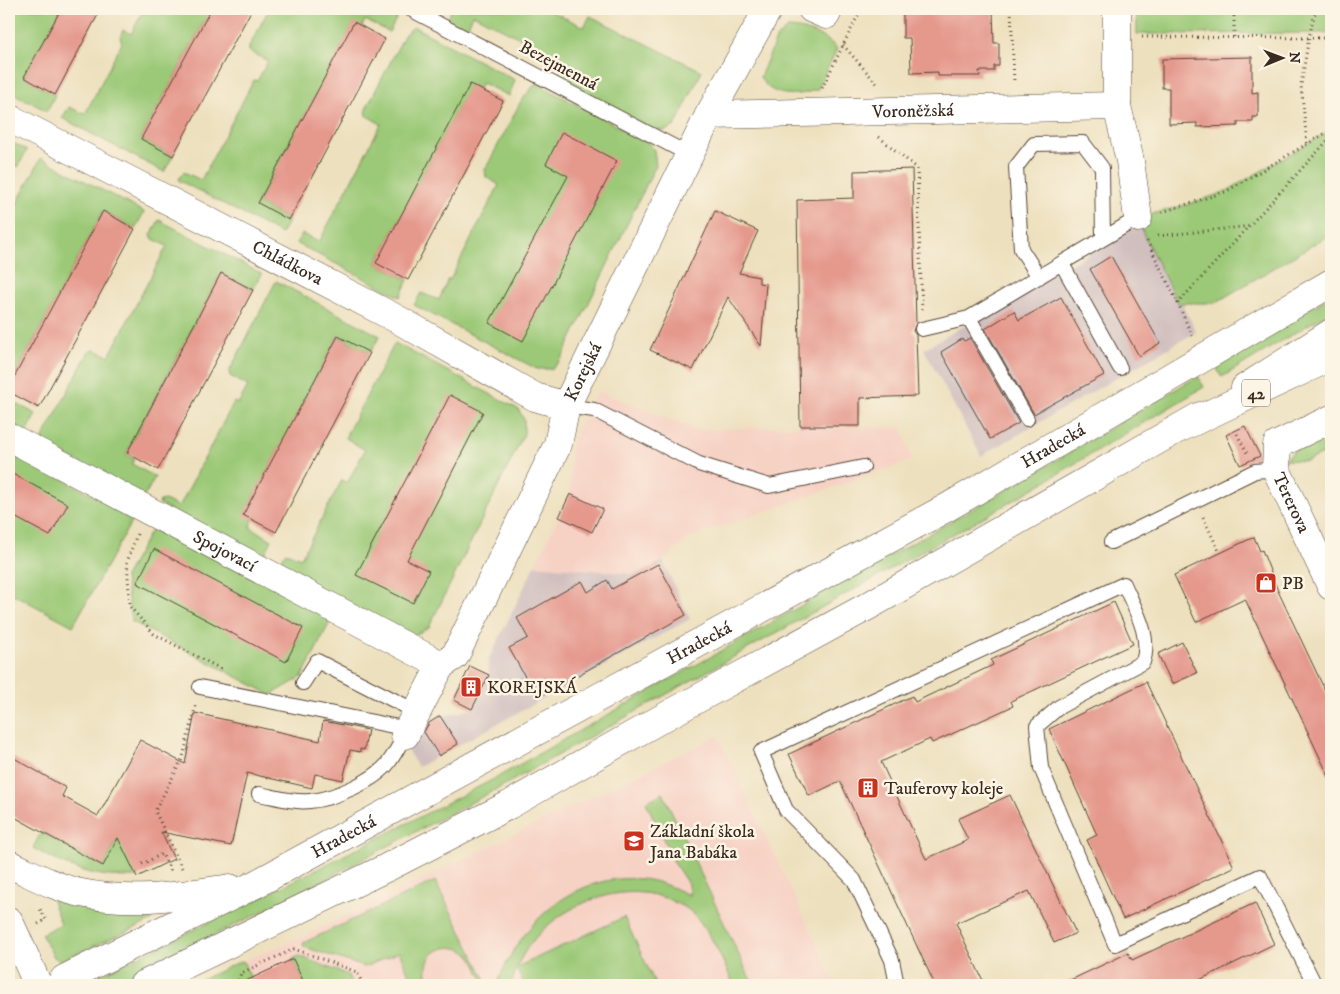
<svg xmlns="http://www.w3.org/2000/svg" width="1340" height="994" font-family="'IM FELL DW Pica',serif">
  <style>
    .built { fill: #f6d2c5 }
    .industrial { fill: #d1bfbf }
    .green { fill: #9bc977; stroke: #6b7a4a }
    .building { fill: #e5998d }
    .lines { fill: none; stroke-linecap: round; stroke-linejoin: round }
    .service-casing { stroke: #564536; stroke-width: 16 }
    .minor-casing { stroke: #564536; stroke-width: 29 }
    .tertiary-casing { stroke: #564536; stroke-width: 29 }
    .secondary-casing { stroke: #564536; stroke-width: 29 }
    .trunk-casing { stroke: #564536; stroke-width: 29 }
    .path { stroke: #564536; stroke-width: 3; stroke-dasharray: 1 4; stroke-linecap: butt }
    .service { stroke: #fff; stroke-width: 14 }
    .minor { stroke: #fff; stroke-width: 28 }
    .tertiary { stroke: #fff; stroke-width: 28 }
    .secondary { stroke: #fff; stroke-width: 28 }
    .trunk { stroke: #fff; stroke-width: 28 }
    .labels { text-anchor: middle; stroke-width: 5; stroke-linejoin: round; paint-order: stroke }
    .shield { fill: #fcf5e5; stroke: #75675a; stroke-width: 1 }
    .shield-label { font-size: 16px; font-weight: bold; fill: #3b2a1e }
    .street-label { font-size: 18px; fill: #3b2a1e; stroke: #fcf5e5 }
    .poi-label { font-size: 18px; fill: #3b2a1e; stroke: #fcf5e5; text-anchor: start }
  </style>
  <rect width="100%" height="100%" fill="#fcf5e5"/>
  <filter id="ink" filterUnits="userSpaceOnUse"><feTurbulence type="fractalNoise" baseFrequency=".02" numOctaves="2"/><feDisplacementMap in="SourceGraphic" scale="10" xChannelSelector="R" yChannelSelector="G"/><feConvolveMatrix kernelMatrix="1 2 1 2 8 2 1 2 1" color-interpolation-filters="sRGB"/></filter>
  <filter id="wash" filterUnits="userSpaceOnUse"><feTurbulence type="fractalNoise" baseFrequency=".0096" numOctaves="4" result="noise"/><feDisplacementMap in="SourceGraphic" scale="20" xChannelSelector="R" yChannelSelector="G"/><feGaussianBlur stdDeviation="1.12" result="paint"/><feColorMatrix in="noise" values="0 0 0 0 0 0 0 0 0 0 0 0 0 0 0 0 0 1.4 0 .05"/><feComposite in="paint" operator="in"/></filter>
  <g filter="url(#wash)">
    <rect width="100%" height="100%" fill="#ede0be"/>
    <path class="built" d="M598,391L698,430L800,426L902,428L912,460L689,538L663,561L633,574L535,565L570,494L571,442Z
      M718,736L836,985H254L243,961L304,936Z"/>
    <path class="industrial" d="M1144,222L1196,332L981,456L924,349Z
      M663,561L690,619L418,767L405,747L414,737L440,717L472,709L489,675L488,661L535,565L633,574Z"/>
    <path class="green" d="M9,9H61L24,77L55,95L47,111L9,91Z
      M144,9H211L141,139L173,156L164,172L62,118L69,107L85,114L122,43L120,37L123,30L131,34Z
      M269,9H382L397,17L389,32L365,20L362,27L354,23L258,203L289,220L281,234L178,180L184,172L201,180L254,80L257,81L268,61L249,51V47Z
      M452,9H547L584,27L590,16L702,71L675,126L664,131L652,129L556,78L565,61L473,14L466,32L446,21Z
      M1137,9H1331V33L1137,34Z
      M414,27L515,80L509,96L482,83L479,89L470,85L376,263L408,280L400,297L296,243L302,234L319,242L381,124L367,116L366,109L405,34Z
      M787,28C803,28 827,35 837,49L817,90C813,90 810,92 806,93C788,96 769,95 760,77L777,37Z
      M536,83L649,143L654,150L656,165L562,358L552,369H537L414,305L421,293L439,300L448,279L450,280L499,185L486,177L485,170L521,101Z
      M1331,130V234L1215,303H1178L1145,238L1138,218L1189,204L1225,192Z
      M9,141L27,150L18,167L9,162Z
      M41,158L144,212L135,229L103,211L9,387V218Z
      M159,220L262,274L253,290L221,273L126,454L134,459L132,464L155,477L144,497L41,442L89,351L95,350L109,356L167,246L153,239L151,235Z
      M276,281L380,336L370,353L338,336L244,514L253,520L250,527L272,540L262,560L159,504L160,501L165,500L179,507L234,402L238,404L248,386L230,376L229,372Z
      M1331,296V311L1222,377L1215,366Z
      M395,343L518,409L524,419V434L429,627L417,634H403L276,567L286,552L301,558L342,480L347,483L365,450L346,438L347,433Z
      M1198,376L1204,387L1007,504L499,788L270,908L179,952L108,985H79L264,896L494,779L1001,493Z
      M9,394L15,397L13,402L36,414L26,434L9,425Z
      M1331,430V450L1307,461L1285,460L1291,453Z
      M9,450L134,517L73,626L9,592Z
      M154,530L334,614L302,677L271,695L131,621L125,577L150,532Z
      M663,793L753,985H734C722,961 712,932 692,913C688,908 681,906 676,903C621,873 540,911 517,967L624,917L656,985H525L516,969L511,985H497C520,922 577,869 649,880C664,883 676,889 689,895L688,884L675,864L646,802Z
      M131,815L137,877C93,878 70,869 33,848L41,832L103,866Z
      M435,881L485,978H482C478,971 476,963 471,957C461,943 434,944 428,962C426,968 427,975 427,982L411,979L399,952L365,967L304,947L303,943Z
      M50,896L108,910L149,913L154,917L151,921L60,961L54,957L41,934L61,924Z
      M299,956L348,975L352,985H305L293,959Z
      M243,961L254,985H190L239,962Z"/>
    <g id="blocks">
      <path class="building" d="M61,9H101L55,95L24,77Z
        M211,9H252L173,156L141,139Z
        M903,9H993L994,43H999V66H994V71H979L980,76H938V72L911,73L910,38H903Z
        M354,22L385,39L289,220L258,203Z
        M1252,57V93L1258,92V117H1253V122H1238V126L1197,127V123L1169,124V88H1162V59Z
        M470,84L503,101L408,280L376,263Z
        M562,132L617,161L523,341L489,323L568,176L546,164Z
        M912,169L916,323L913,331L916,335L918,396L860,398V426H800L797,200L854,198V171Z
        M103,211L135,229L39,408L9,392V387Z
        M715,211L758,231L739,273L759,277V283L766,284L761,346L728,297L693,370L650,350Z
        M1111,256L1160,343L1139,356L1090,269Z
        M221,273L253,290L158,470L127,453Z
        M1061,297L1104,375L1034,414L985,329L1014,311L1019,320Z
        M338,336L370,353L276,532L243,515Z
        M970,338L1019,423L990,439L941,352L962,339L964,341Z
        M450,395L483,412L407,560L429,571L413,603L356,575Z
        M1245,426L1260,456L1240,465L1226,435Z
        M9,472L68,504L50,536L9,514Z
        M570,494L603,509L592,532L559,517Z
        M1254,537L1260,551L1262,550L1278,591L1331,703V781L1245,599L1196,622L1174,575Z
        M154,549L303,628L286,662L137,583Z
        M658,564L686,615L537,698L509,648L528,638L517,618L582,581L588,592L607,580L612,589Z
        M1114,602L1133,644L1011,701L1013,706L932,743L930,739L881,762L926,859L968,840L958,819L1010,795L1076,933L1054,943L1029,891L956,923L985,985H935L840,781L809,796L789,754L912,696L915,702L993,665L991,660Z
        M1182,642L1197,673L1172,684L1158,654Z
        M470,666L489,675L472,709L454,700Z
        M1146,682L1234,867L1123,919L1087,840L1097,835L1049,729Z
        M195,713L320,741L323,721L368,730L364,750L360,749V752L350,750L343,780L315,774L312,788L247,773L231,846L161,832L174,859L137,877L118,838L103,866L9,814V755L66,788L62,796L98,816L140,740L185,764Z
        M440,716L458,744L439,756L424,732L429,723Z
        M1255,903L1274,944L1189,985H1060L1128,953L1132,960Z
        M293,959L305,985H237Z"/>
    </g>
  </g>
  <g filter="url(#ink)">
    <use href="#blocks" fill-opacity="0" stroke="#564536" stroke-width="1"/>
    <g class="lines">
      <g class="service-casing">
        <path id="service" d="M410,9L690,155
          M1062,264L1120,368
          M1039,277L1021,249L1016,167L1034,144L1083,143L1102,168L1103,238
          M922,329L969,318
          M566,406L594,410L699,464L769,486L863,467
          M1027,419L969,318L1138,218
          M1111,542L1255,471L1276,469
          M303,683L317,661L417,712
          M200,687L408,729
          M259,794C275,797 294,803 310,801C333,799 375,781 389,762C395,754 400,744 405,735
          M897,985L892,960L854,880L786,810L761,752L1124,584C1134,608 1152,635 1143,662L1059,707L1037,726L1041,768L1115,944L1260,876L1315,985"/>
      </g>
      <g class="minor-casing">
        <g id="minor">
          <path d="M812,9L826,15L829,9"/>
          <path d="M1117,9V106L1130,161L1138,218"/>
          <path id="s1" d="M709,115L1117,106"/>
          <path id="s2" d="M9,118L397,319L535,397L566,406"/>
          <path id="s3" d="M1331,419L1277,445L1276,469L1331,586"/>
          <path id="s4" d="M9,437L441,665"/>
          <path id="s5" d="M405,735L441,665L455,656L558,444L566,406L709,115L768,9"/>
        </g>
      </g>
      <g class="tertiary-casing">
        <path id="tertiary" d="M9,921L38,985"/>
      </g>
      <g class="secondary-casing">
        <g id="secondary">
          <path d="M1245,388L1331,333"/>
          <path d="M9,864C32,874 56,888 81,893C134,904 177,896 230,888"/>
          <path id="s6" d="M60,985L64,979L256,884L948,507L1331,283"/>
          <path d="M143,985L386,868L509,805L668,715L870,605L1200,416"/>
        </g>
      </g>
      <g class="trunk-casing">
        <path id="trunk" d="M1180,428L1331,357"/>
      </g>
      <path class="path" d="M1011,9L1014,83
        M1142,37L1331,38
        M1234,37V9
        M843,45L879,86
        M822,88L861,9
        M879,137L917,168L922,310
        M1307,143L1301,85L1309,37L1316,9
        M1162,212L1225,192L1331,130
        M1158,236L1251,226
        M1147,241L1178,303
        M1192,336L1178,303L1331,137
        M1237,434L1247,453
        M1203,517L1220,553
        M137,534L127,562L130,607L154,634L223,670
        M142,864L162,854L171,871
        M182,868L155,811L183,757L196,704
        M38,924L46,920L39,907
        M405,983L406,985
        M237,985L241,973L294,949L357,972L363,985"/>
      <use href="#service" class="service"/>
      <use href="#minor" class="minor"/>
      <use href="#tertiary" class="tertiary"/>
      <use href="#secondary" class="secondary"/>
      <use href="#trunk" class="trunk"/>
    </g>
  </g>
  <defs>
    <g id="shop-square" transform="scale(1.125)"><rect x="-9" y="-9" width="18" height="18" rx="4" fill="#c8321e" stroke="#fcf5e5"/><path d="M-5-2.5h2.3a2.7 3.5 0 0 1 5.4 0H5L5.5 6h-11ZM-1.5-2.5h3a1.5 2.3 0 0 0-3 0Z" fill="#fff"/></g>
    <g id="building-square" transform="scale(1.125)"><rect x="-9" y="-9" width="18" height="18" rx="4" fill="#c8321e" stroke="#fcf5e5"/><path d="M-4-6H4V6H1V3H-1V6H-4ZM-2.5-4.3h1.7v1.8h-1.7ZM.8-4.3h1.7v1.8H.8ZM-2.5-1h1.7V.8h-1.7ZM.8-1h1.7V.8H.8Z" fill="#fff"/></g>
    <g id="school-square" transform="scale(1.125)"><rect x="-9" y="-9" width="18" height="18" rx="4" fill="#c8321e" stroke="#fcf5e5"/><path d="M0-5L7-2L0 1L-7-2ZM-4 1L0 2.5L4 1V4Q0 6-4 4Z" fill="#fff"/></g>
  </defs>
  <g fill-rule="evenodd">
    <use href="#shop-square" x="1266" y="583"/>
    <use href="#building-square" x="471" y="687"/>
    <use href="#building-square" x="868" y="788"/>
    <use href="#school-square" x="634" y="841"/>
  </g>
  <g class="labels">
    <rect class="shield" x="1242" y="379.5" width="28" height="27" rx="4"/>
    <g class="shield-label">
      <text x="1256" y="399">42</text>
    </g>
    <g class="street-label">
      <text transform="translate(559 65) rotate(28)" y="6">Bezejmenná</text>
      <text dy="6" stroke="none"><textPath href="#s1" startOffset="204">Voroněžská</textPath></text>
      <text dy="6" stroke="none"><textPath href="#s2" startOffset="314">Chládkova</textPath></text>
      <text dy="6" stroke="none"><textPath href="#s5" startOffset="408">Korejská</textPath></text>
      <text dy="6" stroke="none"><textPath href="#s6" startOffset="1131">Hradecká</textPath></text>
      <text dy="6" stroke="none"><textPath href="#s3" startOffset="121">Tererova</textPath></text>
      <text dy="6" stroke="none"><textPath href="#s4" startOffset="244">Spojovací</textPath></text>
      <text dy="6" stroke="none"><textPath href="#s6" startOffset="726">Hradecká</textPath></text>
      <text dy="6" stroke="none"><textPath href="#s6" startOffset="321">Hradecká</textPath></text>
    </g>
    <g class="poi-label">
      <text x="1282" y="589">PB</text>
      <text x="487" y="693">KOREJSKÁ</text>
      <text x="884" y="794">Tauferovy koleje</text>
      <text x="650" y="837">Základní škola<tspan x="650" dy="21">Jana Babáka</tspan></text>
    </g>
  </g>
  <rect width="1340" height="994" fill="none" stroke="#fcf5e5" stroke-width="30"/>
  <g transform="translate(1282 58) rotate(89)" stroke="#fcf5e5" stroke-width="4" paint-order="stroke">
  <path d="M0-4L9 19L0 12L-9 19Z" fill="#3b2a1e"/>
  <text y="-8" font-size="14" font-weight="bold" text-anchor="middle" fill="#3b2a1e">N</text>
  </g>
</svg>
